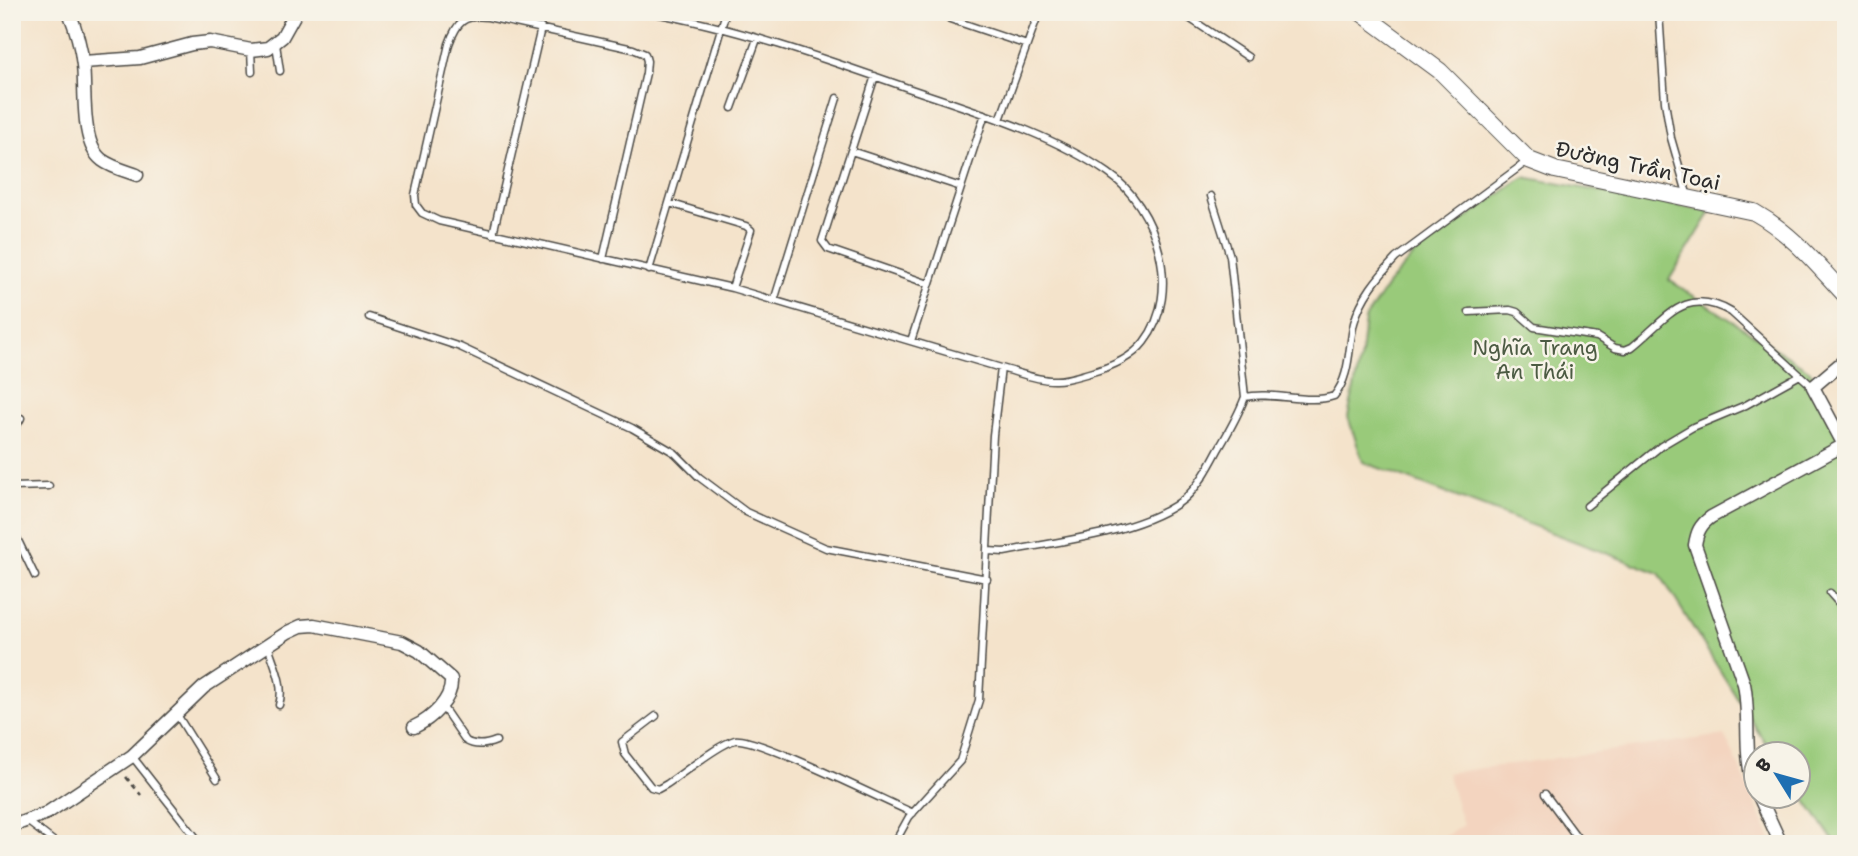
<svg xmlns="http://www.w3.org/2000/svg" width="1858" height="856" font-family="'Shantell Sans',sans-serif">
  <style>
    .built { fill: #f3d4bf }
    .green { fill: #99ca7a; stroke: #627a52; stroke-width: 2 }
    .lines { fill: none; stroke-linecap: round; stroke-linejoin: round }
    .lane-casing { stroke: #494743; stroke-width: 9 }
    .street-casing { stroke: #494743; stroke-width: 15 }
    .secondary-casing { stroke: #494743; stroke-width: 18 }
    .path { stroke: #494743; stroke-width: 2.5; stroke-dasharray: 5 5; stroke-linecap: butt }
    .lane { stroke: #fff; stroke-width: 6 }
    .street { stroke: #fff; stroke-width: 12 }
    .secondary { stroke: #fff; stroke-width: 16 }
    .labels { text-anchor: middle; stroke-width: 5; stroke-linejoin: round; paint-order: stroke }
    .street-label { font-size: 21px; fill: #2b2b2b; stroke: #f7f3e8 }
    .park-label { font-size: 21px; fill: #4c5b43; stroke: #f7f3e8 }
  </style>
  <rect width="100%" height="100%" fill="#f7f3e8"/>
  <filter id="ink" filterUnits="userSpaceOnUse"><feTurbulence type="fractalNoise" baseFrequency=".0143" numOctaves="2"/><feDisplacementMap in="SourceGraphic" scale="14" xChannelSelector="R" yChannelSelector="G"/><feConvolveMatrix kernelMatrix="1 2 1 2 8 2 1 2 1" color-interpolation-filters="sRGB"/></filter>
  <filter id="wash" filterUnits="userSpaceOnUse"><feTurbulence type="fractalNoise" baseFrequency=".00686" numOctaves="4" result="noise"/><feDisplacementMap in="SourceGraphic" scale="28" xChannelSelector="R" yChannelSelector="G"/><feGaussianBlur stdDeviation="1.57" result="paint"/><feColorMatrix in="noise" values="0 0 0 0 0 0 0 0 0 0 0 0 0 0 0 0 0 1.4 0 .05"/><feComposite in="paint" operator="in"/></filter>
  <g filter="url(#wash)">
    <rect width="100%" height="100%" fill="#f4e3cb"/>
    <path class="built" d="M1725,735L1773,844H1433L1463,825L1447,773Z"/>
    <path class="green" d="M1524,177L1711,212L1669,280L1810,371L1846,433V844H1836L1799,791L1798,754H1772L1659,573L1363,462L1348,417L1361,355L1365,319L1388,284L1414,255Z"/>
  </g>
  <g filter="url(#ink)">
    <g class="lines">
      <g class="lane-casing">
        <path id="lane" d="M649,12C737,28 823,58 908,88C975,111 1050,133 1108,173C1157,206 1183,292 1144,342C1131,359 1108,368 1089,373C1078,376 1064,381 1053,380C1036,380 1017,372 1001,368
          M944,12L950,19L1027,45
          M1180,12L1248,57
          M1659,12L1665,102L1671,138L1688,197
          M276,44L280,71
          M251,50L252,72
          M875,76L822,241L828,249L929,284
          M732,108L757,39
          M1000,120L1039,12
          M851,151L961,187
          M1211,196L1230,256L1245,397
          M669,203L746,226L751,230L732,288
          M493,234L541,28
          M603,259L646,73L647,61L645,54L633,49L488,17C464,14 457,22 449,44L415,195L416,205L422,213L439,221L732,288L1001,368L993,435L979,700L960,761L909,817L894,844
          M649,270L726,12
          M774,301L837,98
          M1469,312L1510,310L1517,312L1534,327L1597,337L1615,348L1625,350L1632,347C1666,320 1684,285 1731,312L1813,387
          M369,317L460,347L632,428L675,453L699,477L746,512L826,548L987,579
          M911,341L985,114
          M12,434L21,418
          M12,487L49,486
          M1587,506L1661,446L1693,427L1746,405L1800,375
          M12,528L35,576
          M988,551L1004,552C1057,541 1142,533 1184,499C1199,486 1209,467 1218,450C1228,433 1238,416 1245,397C1274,391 1307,405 1334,396C1351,376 1348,347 1354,323C1361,297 1378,277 1396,258L1529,160
          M1830,593L1846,611
          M268,645C274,665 285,685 279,705
          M442,706L466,741C476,747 486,745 496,741
          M176,713L217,779
          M656,716L622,742L625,754L651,787L658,789L667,784C684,773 717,745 735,740C755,736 885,801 913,813
          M132,756L201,844
          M1545,794L1582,844
          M27,821L57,844"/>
      </g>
      <g class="street-casing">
        <path id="street" d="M69,12C76,29 81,47 83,65C86,89 80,144 102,160C111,167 126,171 137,175
          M83,62L140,58L192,44L210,42L251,50L268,48L282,37L296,12
          M1756,791C1742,757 1751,719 1744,684L1695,545C1697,532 1700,525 1711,517L1844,445L1813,387L1846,359
          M1759,796L1781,844
          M12,826L47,813L132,756L204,687L288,632L301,626L314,625L402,642L419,651L451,679C453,700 431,719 414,727"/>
      </g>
      <g class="secondary-casing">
        <path id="secondary" d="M1360,12L1440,71L1529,160L1555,170L1754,212C1793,234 1816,264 1846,296"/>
      </g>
      <path class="path" d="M126,777L141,795"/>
      <use href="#lane" class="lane"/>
      <use href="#street" class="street"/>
      <use href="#secondary" class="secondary"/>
    </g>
  </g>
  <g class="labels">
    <g class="street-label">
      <text transform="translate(1638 166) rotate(12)" y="7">Đường Trần Toại</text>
    </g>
    <g class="park-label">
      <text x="1535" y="355">Nghĩa Trang<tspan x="1535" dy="24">An Thái</tspan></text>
    </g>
  </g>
  <rect width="1858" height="856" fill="none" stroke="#f7f3e8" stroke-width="42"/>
  <g transform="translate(1777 775) rotate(307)"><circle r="33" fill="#f7f3e8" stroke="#a5a39c" stroke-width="2"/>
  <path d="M0-5L12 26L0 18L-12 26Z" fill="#1f6fb2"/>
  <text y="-10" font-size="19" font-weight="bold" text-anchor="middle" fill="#2b2b2b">B</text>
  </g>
</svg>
